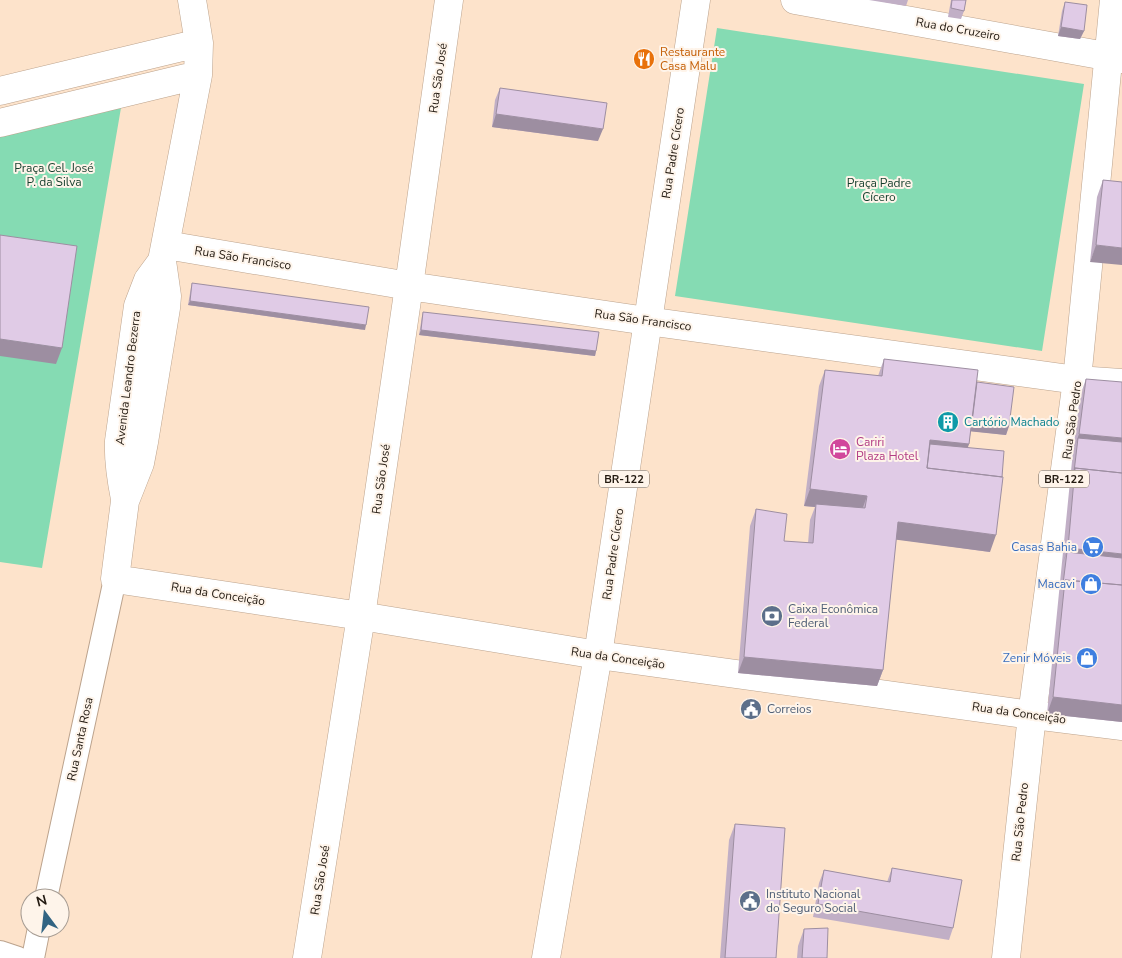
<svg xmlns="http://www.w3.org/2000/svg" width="1122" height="958" font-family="'Nunito Sans',sans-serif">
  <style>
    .green { fill: #85dbb3 }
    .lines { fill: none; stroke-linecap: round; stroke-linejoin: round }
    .street-casing { stroke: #bca38d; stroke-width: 24 }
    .secondary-casing { stroke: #bca38d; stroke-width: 29 }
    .highway-casing { stroke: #bca38d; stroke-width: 29 }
    .street { stroke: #fff; stroke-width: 22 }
    .secondary { stroke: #fff; stroke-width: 28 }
    .highway { stroke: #fff; stroke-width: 28 }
    .wall { fill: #c1afc6 }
    .shaded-wall { fill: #9d8ea1 }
    .building { fill: #e0cbe6; stroke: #9d8ea1 }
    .labels { text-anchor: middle; stroke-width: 4; stroke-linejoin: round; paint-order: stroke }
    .shield { fill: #fef4ea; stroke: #645b51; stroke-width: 1 }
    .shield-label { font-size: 11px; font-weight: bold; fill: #221910 }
    .street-label { font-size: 12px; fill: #221910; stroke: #fef4ea }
    .food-label { font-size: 12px; fill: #c56008; stroke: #fef4ea; text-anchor: start }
    .park-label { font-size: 12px; fill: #143e2c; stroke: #fef4ea }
    .culture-label { font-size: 12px; fill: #0d838f; stroke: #fef4ea; text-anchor: start }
    .hotel-label { font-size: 12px; fill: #b23c85; stroke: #fef4ea; text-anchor: start }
    .shop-label { font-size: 12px; fill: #366cbe; stroke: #fef4ea; text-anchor: end }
    .service-label { font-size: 12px; fill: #4e5e75; stroke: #fef4ea; text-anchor: start }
  </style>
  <rect width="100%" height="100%" fill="#fde3cb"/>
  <path class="green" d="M717,28L1084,84L1042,351L675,296Z
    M122,102L42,568L0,562V132Z"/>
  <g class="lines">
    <g class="street-casing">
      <path id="street" d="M46,898L115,579
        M0,952L18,958
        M33,958L39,928"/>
    </g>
    <g class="secondary-casing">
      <path id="secondary" d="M192,0L199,43L198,75L162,261L167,296L166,308L144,442L140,463L125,501L115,579L361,616L598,655L1032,715L1122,726
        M795,0L1122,59
        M0,91L199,43
        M0,123L198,75
        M166,245L409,286L647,321L1077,380L1122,383
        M125,499C121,479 118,461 119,441L138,306L148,280L162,261
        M307,958L361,616L409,286L449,0"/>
    </g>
    <g class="highway-casing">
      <path id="highway" d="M546,958L598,655L696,0
        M1006,958L1032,715L1077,380L1114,0"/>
    </g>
    <use href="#street" class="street"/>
    <use href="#secondary" class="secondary"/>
    <use href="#highway" class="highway"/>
  </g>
  <path class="wall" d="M869,0H908L906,6Z
    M951,0H966L964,11L961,19L948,17Z
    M1065,2L1084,31L1080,39L1058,36L1062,11Z
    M500,88L598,141L492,127L495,100Z
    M1103,180L1122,182L1090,262L1097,197Z
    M192,283L365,330L188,305L191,287Z
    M423,312L596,351L595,356L419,335L422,316Z
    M884,359L977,382L1009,426L1006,435L971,431L968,447L990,552L896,539L883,670L877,686L738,673L750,526L756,509L784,541L808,543L810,520L815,507L804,506L819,386L825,370L878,376Z
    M1086,379L1122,722L1047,714L1073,451L1080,396Z
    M735,824L776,958H720L729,840Z
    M892,868L953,928L949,940L813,917L819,883L824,870L887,882Z
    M804,929L827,958H797L798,946Z"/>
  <path class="shaded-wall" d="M1061,27L1084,31L1080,39L1058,36Z
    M496,114L603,129L598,141L492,127Z
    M1096,245L1122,248V265L1090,262Z
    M190,301L366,325L365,330L188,305Z
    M421,330L596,351L595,356L419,335Z
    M0,339L62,348L56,364L0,356Z
    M970,422L1009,426L1006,435L967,431Z
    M1079,434L1122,438V455L1078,438L1073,451Z
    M930,440L969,444L963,461L927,457Z
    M810,489L867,496L861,513L816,504L815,507L804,506Z
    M898,522L996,535L990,552L891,539Z
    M1068,548L1122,554V571L1067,552L1062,565Z
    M744,657L883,670L877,686L738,673Z
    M1053,697L1122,705V722L1047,714Z"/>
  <path class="building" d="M952,0H966L964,11L951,8Z
    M1065,2L1087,5L1084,31L1061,27Z
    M500,88L607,103L603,129L496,114Z
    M1103,180L1122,182V248L1096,245Z
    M0,235L77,246L62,348L0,339Z
    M192,283L369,307L366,325L190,301Z
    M423,312L599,332L596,351L421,330Z
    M884,359L978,370L969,444L930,440L927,468L1003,477L996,535L898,522L883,670L744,657L756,509L787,514L784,541L813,543L816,504L865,508L867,496L810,489L825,370L882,376Z
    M1086,379L1122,382V438L1079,434Z
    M977,382L1014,387L1009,426L972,422Z
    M1078,438L1122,442V473L1075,468L1074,472Z
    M930,444L1004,451L1002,477L927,468Z
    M1075,468L1122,473V554L1068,548Z
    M1067,552L1122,558V585L1065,580L1063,584Z
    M1065,580L1122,585V705L1053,697Z
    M735,824L785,828L776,958H725Z
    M892,868L962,880L953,928L818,904L824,870L890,882Z
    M828,928L827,958H802L804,929Z"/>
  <defs>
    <g id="restaurant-disc" transform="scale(1.125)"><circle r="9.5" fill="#e8710a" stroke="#fef4ea"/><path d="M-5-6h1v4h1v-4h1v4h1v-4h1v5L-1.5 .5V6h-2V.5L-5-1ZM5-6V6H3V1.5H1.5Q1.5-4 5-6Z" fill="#fff"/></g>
    <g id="building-disc" transform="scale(1.125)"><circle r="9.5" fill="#0f9aa8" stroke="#fef4ea"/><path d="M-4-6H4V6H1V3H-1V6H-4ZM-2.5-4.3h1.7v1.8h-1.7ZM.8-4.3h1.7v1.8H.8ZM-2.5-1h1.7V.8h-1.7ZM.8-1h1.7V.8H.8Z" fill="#fff"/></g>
    <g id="hotel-disc" transform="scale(1.125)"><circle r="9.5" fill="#d1479c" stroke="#fef4ea"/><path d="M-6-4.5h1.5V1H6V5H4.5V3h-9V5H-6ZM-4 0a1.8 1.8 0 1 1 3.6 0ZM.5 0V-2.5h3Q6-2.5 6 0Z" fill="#fff"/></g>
    <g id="supermarket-disc" transform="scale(1.125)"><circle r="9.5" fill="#3f7fe0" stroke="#fef4ea"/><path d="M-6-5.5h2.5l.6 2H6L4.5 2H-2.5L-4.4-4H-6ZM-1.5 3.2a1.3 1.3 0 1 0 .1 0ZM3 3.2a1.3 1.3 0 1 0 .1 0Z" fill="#fff"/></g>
    <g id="shop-disc" transform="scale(1.125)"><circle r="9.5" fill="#3f7fe0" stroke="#fef4ea"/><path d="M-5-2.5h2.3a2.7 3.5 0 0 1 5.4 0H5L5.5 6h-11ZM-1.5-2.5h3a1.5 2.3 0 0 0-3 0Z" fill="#fff"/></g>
    <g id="bank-disc" transform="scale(1.125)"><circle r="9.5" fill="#5c6f8a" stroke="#fef4ea"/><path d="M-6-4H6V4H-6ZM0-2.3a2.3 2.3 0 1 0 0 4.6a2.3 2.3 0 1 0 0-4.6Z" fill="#fff"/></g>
    <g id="civic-disc" transform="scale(1.125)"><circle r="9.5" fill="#5c6f8a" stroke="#fef4ea"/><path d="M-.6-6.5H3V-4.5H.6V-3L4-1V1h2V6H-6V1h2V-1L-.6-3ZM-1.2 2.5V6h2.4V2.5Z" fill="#fff"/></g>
  </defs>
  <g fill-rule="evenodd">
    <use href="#restaurant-disc" x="644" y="59"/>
    <use href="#building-disc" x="948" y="422"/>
    <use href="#hotel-disc" x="840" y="449"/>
    <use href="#supermarket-disc" x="1093" y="547"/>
    <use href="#shop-disc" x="1091" y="584"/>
    <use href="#bank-disc" x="772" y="616"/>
    <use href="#shop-disc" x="1087" y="658"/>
    <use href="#civic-disc" x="751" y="709"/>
    <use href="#civic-disc" x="750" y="901"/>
  </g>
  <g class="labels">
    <g class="shield">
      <rect x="599" y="470.5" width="50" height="17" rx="4"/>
      <rect x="1039" y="470.5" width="50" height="17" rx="4"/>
    </g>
    <g class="shield-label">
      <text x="624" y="483">BR-122</text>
      <text x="1064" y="483">BR-122</text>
    </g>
    <g class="street-label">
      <text transform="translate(958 29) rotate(10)" y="4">Rua do Cruzeiro</text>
      <text transform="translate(438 78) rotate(-82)" y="4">Rua São José</text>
      <text transform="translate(673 153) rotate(-81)" y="4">Rua Padre Cícero</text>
      <text transform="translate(243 258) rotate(9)" y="4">Rua São Francisco</text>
      <text transform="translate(643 320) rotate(8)" y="4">Rua São Francisco</text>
      <text transform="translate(128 378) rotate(-83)" y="4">Avenida Leandro Bezerra</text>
      <text transform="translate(1072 420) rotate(-82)" y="4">Rua São Pedro</text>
      <text transform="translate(381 479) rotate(-82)" y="4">Rua São José</text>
      <text transform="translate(613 554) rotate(-82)" y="4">Rua Padre Cícero</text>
      <text transform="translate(218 594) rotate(9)" y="4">Rua da Conceição</text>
      <text transform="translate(618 658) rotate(8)" y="4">Rua da Conceição</text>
      <text transform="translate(1019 713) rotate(8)" y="4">Rua da Conceição</text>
      <text transform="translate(80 739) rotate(-78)" y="4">Rua Santa Rosa</text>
      <text transform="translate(1020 822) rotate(-84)" y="4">Rua São Pedro</text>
      <text transform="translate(320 880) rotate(-81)" y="4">Rua São José</text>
    </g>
    <g class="food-label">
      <text x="660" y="56">Restaurante<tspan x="660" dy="14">Casa Malu</tspan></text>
    </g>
    <g class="park-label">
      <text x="54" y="172">Praça Cel. José<tspan x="54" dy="14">P. da Silva</tspan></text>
      <text x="879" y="187">Praça Padre<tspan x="879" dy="14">Cícero</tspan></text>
    </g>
    <g class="culture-label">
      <text x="964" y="426">Cartório Machado</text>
    </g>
    <g class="hotel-label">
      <text x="856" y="446">Cariri<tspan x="856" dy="14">Plaza Hotel</tspan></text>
    </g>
    <g class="shop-label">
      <text x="1077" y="551">Casas Bahia</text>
      <text x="1075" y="588">Macavi</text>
      <text x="1071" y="662">Zenir Móveis</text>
    </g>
    <g class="service-label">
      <text x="788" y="613">Caixa Econômica<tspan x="788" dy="14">Federal</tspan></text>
      <text x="767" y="713">Correios</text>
      <text x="766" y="898">Instituto Nacional<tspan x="766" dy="14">do Seguro Social</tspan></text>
    </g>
  </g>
  <g transform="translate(45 913) rotate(345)"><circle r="24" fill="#fef4ea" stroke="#a69c93"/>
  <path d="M0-4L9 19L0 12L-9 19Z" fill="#326482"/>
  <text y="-8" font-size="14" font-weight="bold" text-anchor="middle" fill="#221910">N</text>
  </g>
</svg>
